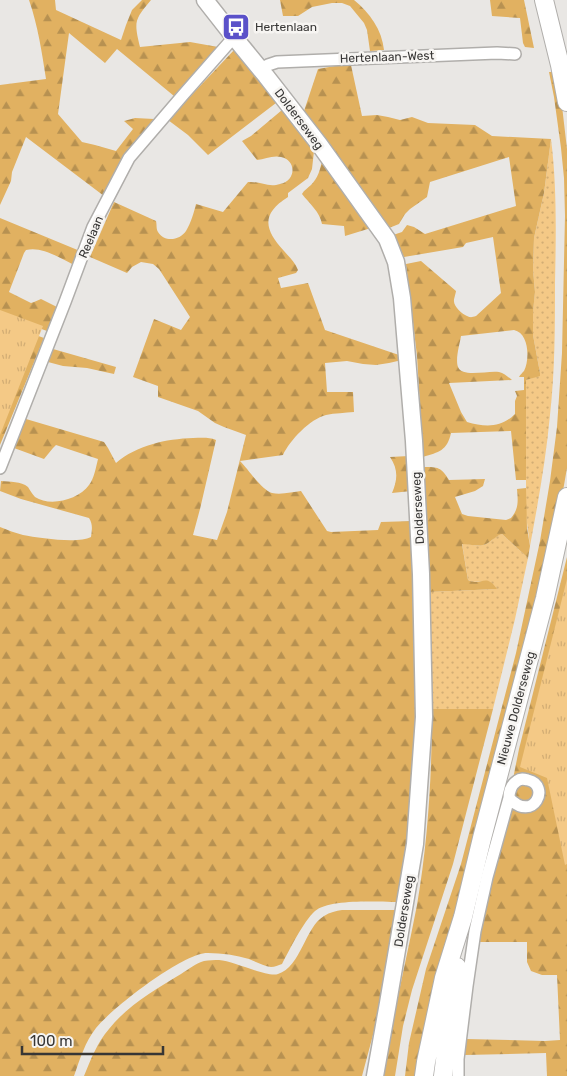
<svg xmlns="http://www.w3.org/2000/svg" width="567" height="1076" font-family="Rubik,sans-serif">
  <style>
    .grass { fill: url(#grass-dots) }
    .forest { fill: url(#forest-firs); fill-rule: evenodd }
    .park { fill: url(#park-tufts) }
    .lines { fill: none; stroke-linecap: round; stroke-linejoin: round }
    .minor-casing { stroke: #b0aeab; stroke-width: 14 }
    .secondary-casing { stroke: #b0aeab; stroke-width: 19 }
    .primary-casing { stroke: #b0aeab; stroke-width: 20 }
    .minor { stroke: #fff; stroke-width: 11 }
    .secondary { stroke: #fff; stroke-width: 16 }
    .primary { stroke: #fff; stroke-width: 18 }
    .labels { text-anchor: middle; stroke-width: 5; stroke-linejoin: round; paint-order: stroke }
    .poi-label { font-size: 12px; fill: #373635; stroke: #f7f5f2; text-anchor: start }
    .street-label { font-size: 12px; fill: #373635; stroke: #f7f5f2 }
  </style>
  <defs>
    <pattern id="grass-dots" width="8" height="8" patternUnits="userSpaceOnUse" patternTransform="scale(1.25)"><rect width="8" height="8" fill="#f4c986"/><path d="M2 2h.1M6 6h.1" fill="none" stroke="#d2ad74" stroke-width="1.8" stroke-linecap="round"/></pattern>
    <pattern id="forest-firs" width="22" height="20" patternUnits="userSpaceOnUse" patternTransform="scale(1.25)"><rect width="22" height="20" fill="#e1b161"/><path d="M5 1l3.5 6h-7zM16 11l3.5 6h-7z" fill="#b79151"/></pattern>
    <pattern id="park-tufts" width="24" height="20" patternUnits="userSpaceOnUse" patternTransform="scale(1.25)"><rect width="24" height="20" fill="#f4c986"/><path d="M3 7l-1-3M5 7V3M7 7l1-3M15 17l-1-3M17 17v-4M19 17l1-3" fill="none" stroke="#d2ad74"/></pattern>
  </defs>
  <rect width="100%" height="100%" fill="#e9e7e4"/>
  <path class="grass" d="M551,139C557,186 556,235 555,283C555,327 555,371 550,415C546,459 538,503 530,546L526,515V380L532,378L540,373L533,335V311L535,292L533,270L534,238L544,193Z
    M502,534L528,558L515,619L493,709H432L429,592L496,589L487,581L473,582L468,580L462,543C470,544 480,548 488,543C493,540 496,535 502,534Z"/>
  <path class="forest" d="M29,0H55L56,10L121,40L126,25L132,10L142,0H151C134,20 134,22 140,47L190,42L218,47L174,96L117,49L105,63L69,33L58,114L82,142L95,145L116,151L133,129L124,121L135,118L154,119L135,142L123,160L104,196L26,137L12,172L11,181L0,205V85L46,79C42,53 38,26 29,0Z
    M280,0H354C370,13 382,30 384,50L370,51L367,30L364,23L350,6L342,3H332L312,7L298,16H283Z
    M490,0H524L534,48L525,47L523,43L520,18L492,16Z
    M235,49L276,103L208,155L188,135L168,120Z
    M351,65L362,116L377,115L388,117L400,120L412,117L428,123L475,125L492,136L551,139L544,193L534,238L533,270L535,292L533,312V335L540,373V376L526,380V480H516L511,431L451,433C447,451 439,452 423,457L417,356L406,264L421,261L456,291C456,292 454,299 454,300C453,306 462,314 467,316C471,318 472,317 476,316L501,293L493,237L466,243L463,247L404,257L393,235L402,232L407,225L414,227L425,234L516,206L509,157L430,182L427,197L410,209L405,214L399,224L389,228L337,156L303,114L318,69L335,66ZM514,330C529,333 530,359 524,371C523,372 520,375 519,377H524V390L515,391L517,396L515,401V414C501,428 485,427 467,422L461,412L449,383L512,380C508,377 504,373 499,372C489,370 462,378 458,367C455,359 460,343 461,336Z
    M549,72H555L562,106L567,149V468L557,525L419,1076H405L409,1043L426,969L461,864L516,653L540,541L550,481L557,427L562,353L565,216L564,178L561,148L554,97Z
    M282,110L314,151L312,169L308,178L288,193V197C261,214 264,229 284,251C289,257 295,262 298,270L296,273L278,278L281,288L308,283L325,330L402,356V360L389,363L376,365L363,364L347,361L325,363L327,392H353L354,412C345,413 335,413 326,415C310,419 290,440 283,455L240,461C248,469 262,490 272,493C281,495 293,492 301,491L327,531L331,532L378,530L381,522L413,521L419,698L402,902C382,902 330,898 315,911C303,922 290,949 282,964C278,965 275,967 271,967C264,966 256,962 249,959C236,955 222,953 208,953C184,952 112,1008 96,1028C85,1042 80,1059 74,1076H0V527C8,530 15,533 23,535C39,538 78,544 91,537C92,530 93,524 89,518L21,499L0,491L1,481C10,482 21,481 28,487C30,490 32,494 35,497C50,507 78,500 89,485C94,479 96,467 98,459L56,445L53,448L44,459L14,448L26,419L104,442L108,448L116,463C137,445 166,439 193,438C201,438 209,437 216,440L200,509L193,535L217,540L227,512L246,435L224,427L215,423L198,411L158,397V386L133,377L154,319L181,330L190,317L159,269L153,264L141,262L132,267L127,273L90,257L114,202L156,221C157,225 156,229 158,232C165,243 180,240 186,231C191,223 194,212 196,204L223,212L248,182C260,181 268,188 280,184C297,180 296,160 281,157C273,155 265,159 257,160L242,141L251,136Z
    M322,161L371,228L345,236L344,226L322,224C320,212 309,203 302,194C304,190 308,188 311,185C318,178 320,170 322,161Z
    M0,218L80,251L74,265C60,258 42,246 26,250L24,253L9,292L31,303L34,302L41,299L57,307L47,331L0,314Z
    M0,322L44,338L0,445Z
    M53,349L116,367L114,374L87,368L63,366L48,362Z
    M409,456L411,491L392,493C398,479 398,469 390,457Z
    M424,467C438,467 441,467 449,480L485,479L483,486L475,491L455,497L462,514L468,516L506,520L511,518C519,509 518,500 517,489L526,488L527,528L530,546L528,558L502,534C496,536 493,540 488,543C480,548 470,544 462,544L468,580C482,587 485,572 497,589L429,592Z
    M567,557V1076H547L546,1053L465,1055L466,1039L545,1041L560,1040L557,975H542L531,971L527,962V942H479L490,881L497,859L519,749Z
    M432,709H493L453,864L412,990L403,1026L395,1076H383C392,1019 406,962 417,905C428,841 432,774 432,709Z
    M342,910H398L377,1020L362,1076H84C91,1059 97,1043 109,1029C128,1005 156,989 181,974C189,969 196,963 204,961C209,960 215,960 219,960C234,961 268,978 278,974C301,967 305,927 324,916C330,912 336,911 342,910Z"/>
  <path class="park" d="M0,310L43,326L0,435Z
    M567,579V864L565,865L547,778L520,767Z"/>
  <g class="lines">
    <g class="minor-casing">
      <path id="minor" d="M261,69L268,65L277,62L497,53L515,54
        M0,468L65,302L93,227L129,158L183,95L234,37
        M458,1076V1059L467,986L475,931L487,877L509,798C509,791 511,785 517,781C521,778 524,779 528,780C551,785 534,824 509,798"/>
    </g>
    <g class="secondary-casing">
      <path id="secondary" d="M205,0L234,37L266,76L319,144L387,239L396,262L402,298L414,441L421,574L424,717L415,844L388,1003L375,1076"/>
    </g>
    <g class="primary-casing">
      <path id="primary" d="M544,0L560,65L567,102
        M424,1076L426,1062L444,978L463,917L482,838L545,598L567,497
        M443,1076L457,967"/>
    </g>
    <use href="#minor" class="minor"/>
    <use href="#secondary" class="secondary"/>
    <use href="#primary" class="primary"/>
  </g>
  <defs>
    <g id="bus-square" transform="scale(1.4375)"><rect x="-9" y="-9" width="18" height="18" rx="4" fill="#5b51c9" stroke="#f7f5f2"/><path d="M-5-6H5V4H4V6H2V4H-2V6H-4V4H-5ZM-3.5-4V0h7V-4ZM-3.5 1.2v1.5H-2V1.2ZM2 1.2v1.5H3.5V1.2Z" fill="#fff"/></g>
  </defs>
  <g fill-rule="evenodd">
    <use href="#bus-square" x="236" y="27"/>
  </g>
  <g class="labels">
    <g class="poi-label">
      <text x="255" y="31">Hertenlaan</text>
    </g>
    <g class="street-label">
      <text transform="translate(387 57) rotate(-2)" y="4">Hertenlaan-West</text>
      <text transform="translate(299 119) rotate(53)" y="4">Dolderseweg</text>
      <text transform="translate(91 237) rotate(-67)" y="4">Reelaan</text>
      <text transform="translate(418 508) rotate(-93)" y="4">Dolderseweg</text>
      <text transform="translate(516 708) rotate(-75)" y="4">Nieuwe Dolderseweg</text>
      <text transform="translate(404 911) rotate(-81)" y="4">Dolderseweg</text>
    </g>
  </g>
  <path d="M22 1046v8h141v-8" fill="none" stroke="#373635" stroke-width="2.5"/>
  <text x="30" y="1046" font-size="15" fill="#373635" stroke="#f7f5f2" stroke-width="4" paint-order="stroke">100 m</text>
</svg>
